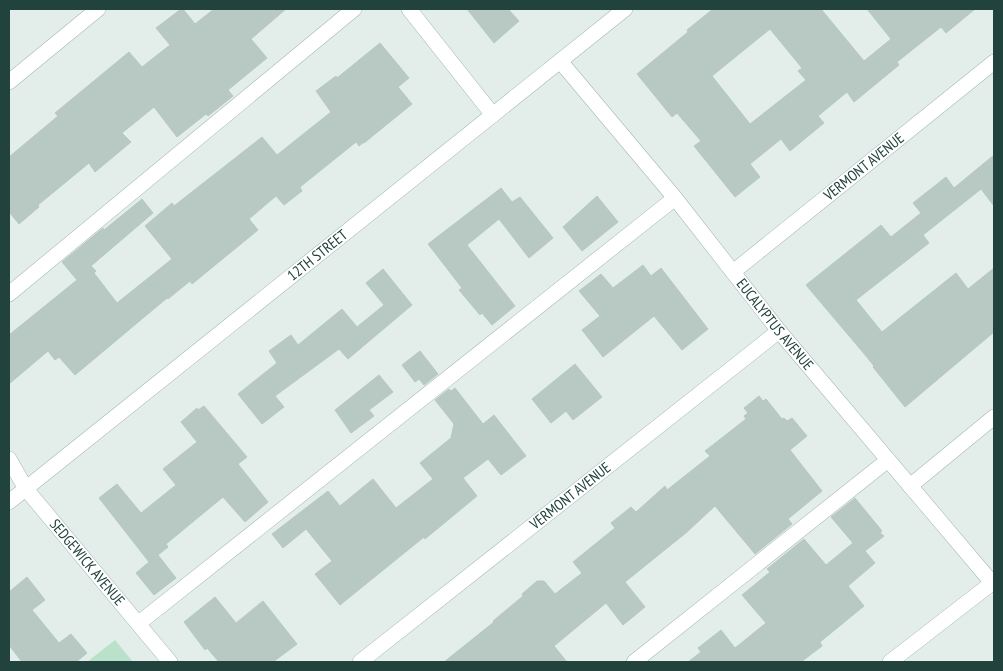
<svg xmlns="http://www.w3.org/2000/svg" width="1003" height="671" font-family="'PT Sans Narrow',sans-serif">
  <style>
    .green { fill: #bae1ca }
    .building { fill: #b8c9c4; stroke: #b5c9c3; fill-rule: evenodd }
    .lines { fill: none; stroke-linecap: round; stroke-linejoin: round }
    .minor-casing { stroke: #a5b7b3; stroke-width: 16 }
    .minor { stroke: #fff; stroke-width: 15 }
    .labels { text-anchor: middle; stroke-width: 4; stroke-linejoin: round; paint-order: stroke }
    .street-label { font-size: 15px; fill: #21423d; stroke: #f4faf8 }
  </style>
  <rect width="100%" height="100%" fill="#e3eeeb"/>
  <path class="green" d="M115,640L133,662H87Z"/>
  <path class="building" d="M181,9H183L195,24L214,9H286L251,39L267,58L228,90L233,96L208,116L206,114L177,137L154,107L122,133L131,142L95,172L89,163L38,205L39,207L19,224L9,212V157L58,116L55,113L129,52L142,67L170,45L156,28Z
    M467,9H508L519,21L494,43Z
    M713,9H821L864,61L891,39L867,9H975L946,33L941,27L897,62L899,65L854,102L847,92L818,116L824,123L790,151L781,139L750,164L760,177L735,197L694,146L701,141L677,113L672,117L637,74L688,32L687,30ZM770,29L802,68L798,71L806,80L750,124L712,76Z
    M380,43L409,78L398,87L412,104L364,143V142L359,146L356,142L300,187L302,191L284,205L276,196L249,219L258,230L192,284L190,281L168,299L167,298L75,375L59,357L55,360L48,351L9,384V335L77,280L62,262L103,228L104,230L142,199L153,213L91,266L96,271L94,273L117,303L172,259L145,226L172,203L174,206L262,137L277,155L331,112L316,91L336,76L337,78Z
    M994,155V206L981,189L923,235L929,243L856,300L882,332L956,273L968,289L994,268V332L905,407L873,367L874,366L866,356L806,285L881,225L891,237L921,213L913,203L946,177L954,188Z
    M501,188L512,202L520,197L553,238L529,258L499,219L467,245L515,306L492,325L482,313L480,315L459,290L462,288L428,244Z
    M597,196L618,222L582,251L563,227Z
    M643,265L651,276L661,268L708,329L682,350L654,316L603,357L582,330L600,316L579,291L601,274L613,288Z
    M383,269L412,305L348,359L339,349L275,396L284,407L262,424L238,394L277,363L269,351L291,335L298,345L342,309L357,327L384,305L366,283Z
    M420,351L438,374L424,385L419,379L415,382L402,365Z
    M575,364L602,397L573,420L566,411L551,423L532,399Z
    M379,375L393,392L369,410L374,416L351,433L335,410Z
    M455,388L483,424L494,415L526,456L501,475L488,459L463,478L477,496L425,539L424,537L340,605L315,574L332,561L306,529L283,548L272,534L328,491L340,506L373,479L396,508L433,479L420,463L451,438L454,424L435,400L449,389L451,391Z
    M759,396L763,401L766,399L782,419L784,418L787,421L792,418L807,436L790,450L822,491L788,519L792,524L755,554L715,506L687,532L625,582L645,607L623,625L606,603L554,646L567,662H444L494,622L493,621L523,596L522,594L537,581H544L555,594L582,573L573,562L615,528L611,523L631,507L636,512L665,486L667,490L710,456L705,451L746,419L744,416L748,413L744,408Z
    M204,406L247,457L238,464L268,502L245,522L223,497L166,544L168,547L158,555L176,578L154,595L136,573L149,562L99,498L117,484L141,513L176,485L163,469L197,442L181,422L197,408L198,410Z
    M855,498L882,531L880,533L884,536L865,551L875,563L848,586L864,606L820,642L822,646L801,662H688L701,652L698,648L721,630L735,648L766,623L742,595L770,572L767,569L804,539L826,565L853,543L831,517Z
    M27,577L45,600L32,610L59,643L71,634L87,653L76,662H22L9,645V592Z
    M215,597L236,623L263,601L297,644L273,662H219L207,648L205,650L184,622Z"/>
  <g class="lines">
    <g class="minor-casing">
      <g id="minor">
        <path d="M409,9L493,115"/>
        <path id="s1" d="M560,61L675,198L779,331L994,585"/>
        <path d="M9,82L98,9"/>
        <path id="s2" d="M733,272L994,62"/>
        <path d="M9,294L354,9"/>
        <path id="s3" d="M9,459L26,489L170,662"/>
        <path d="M910,486L994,417"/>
        <path id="s4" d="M9,502L625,9"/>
        <path d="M139,623L675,198"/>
        <path id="s5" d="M360,662L779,331"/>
        <path d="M634,662L888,460"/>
        <path d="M890,662L992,583"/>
      </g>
    </g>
    <use href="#minor" class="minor"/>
  </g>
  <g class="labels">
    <g class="street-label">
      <text dy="5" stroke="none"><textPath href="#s2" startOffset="168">VERMONT AVENUE</textPath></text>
      <text dy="5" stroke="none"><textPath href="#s4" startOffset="395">12TH STREET</textPath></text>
      <text dy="5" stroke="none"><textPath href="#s1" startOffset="340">EUCALYPTUS AVENUE</textPath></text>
      <text dy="5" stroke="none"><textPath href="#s5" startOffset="268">VERMONT AVENUE</textPath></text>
      <text dy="5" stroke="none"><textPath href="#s3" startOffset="130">SEDGEWICK AVENUE</textPath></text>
    </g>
  </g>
  <rect width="1003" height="671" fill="none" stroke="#21423d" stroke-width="20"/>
</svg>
